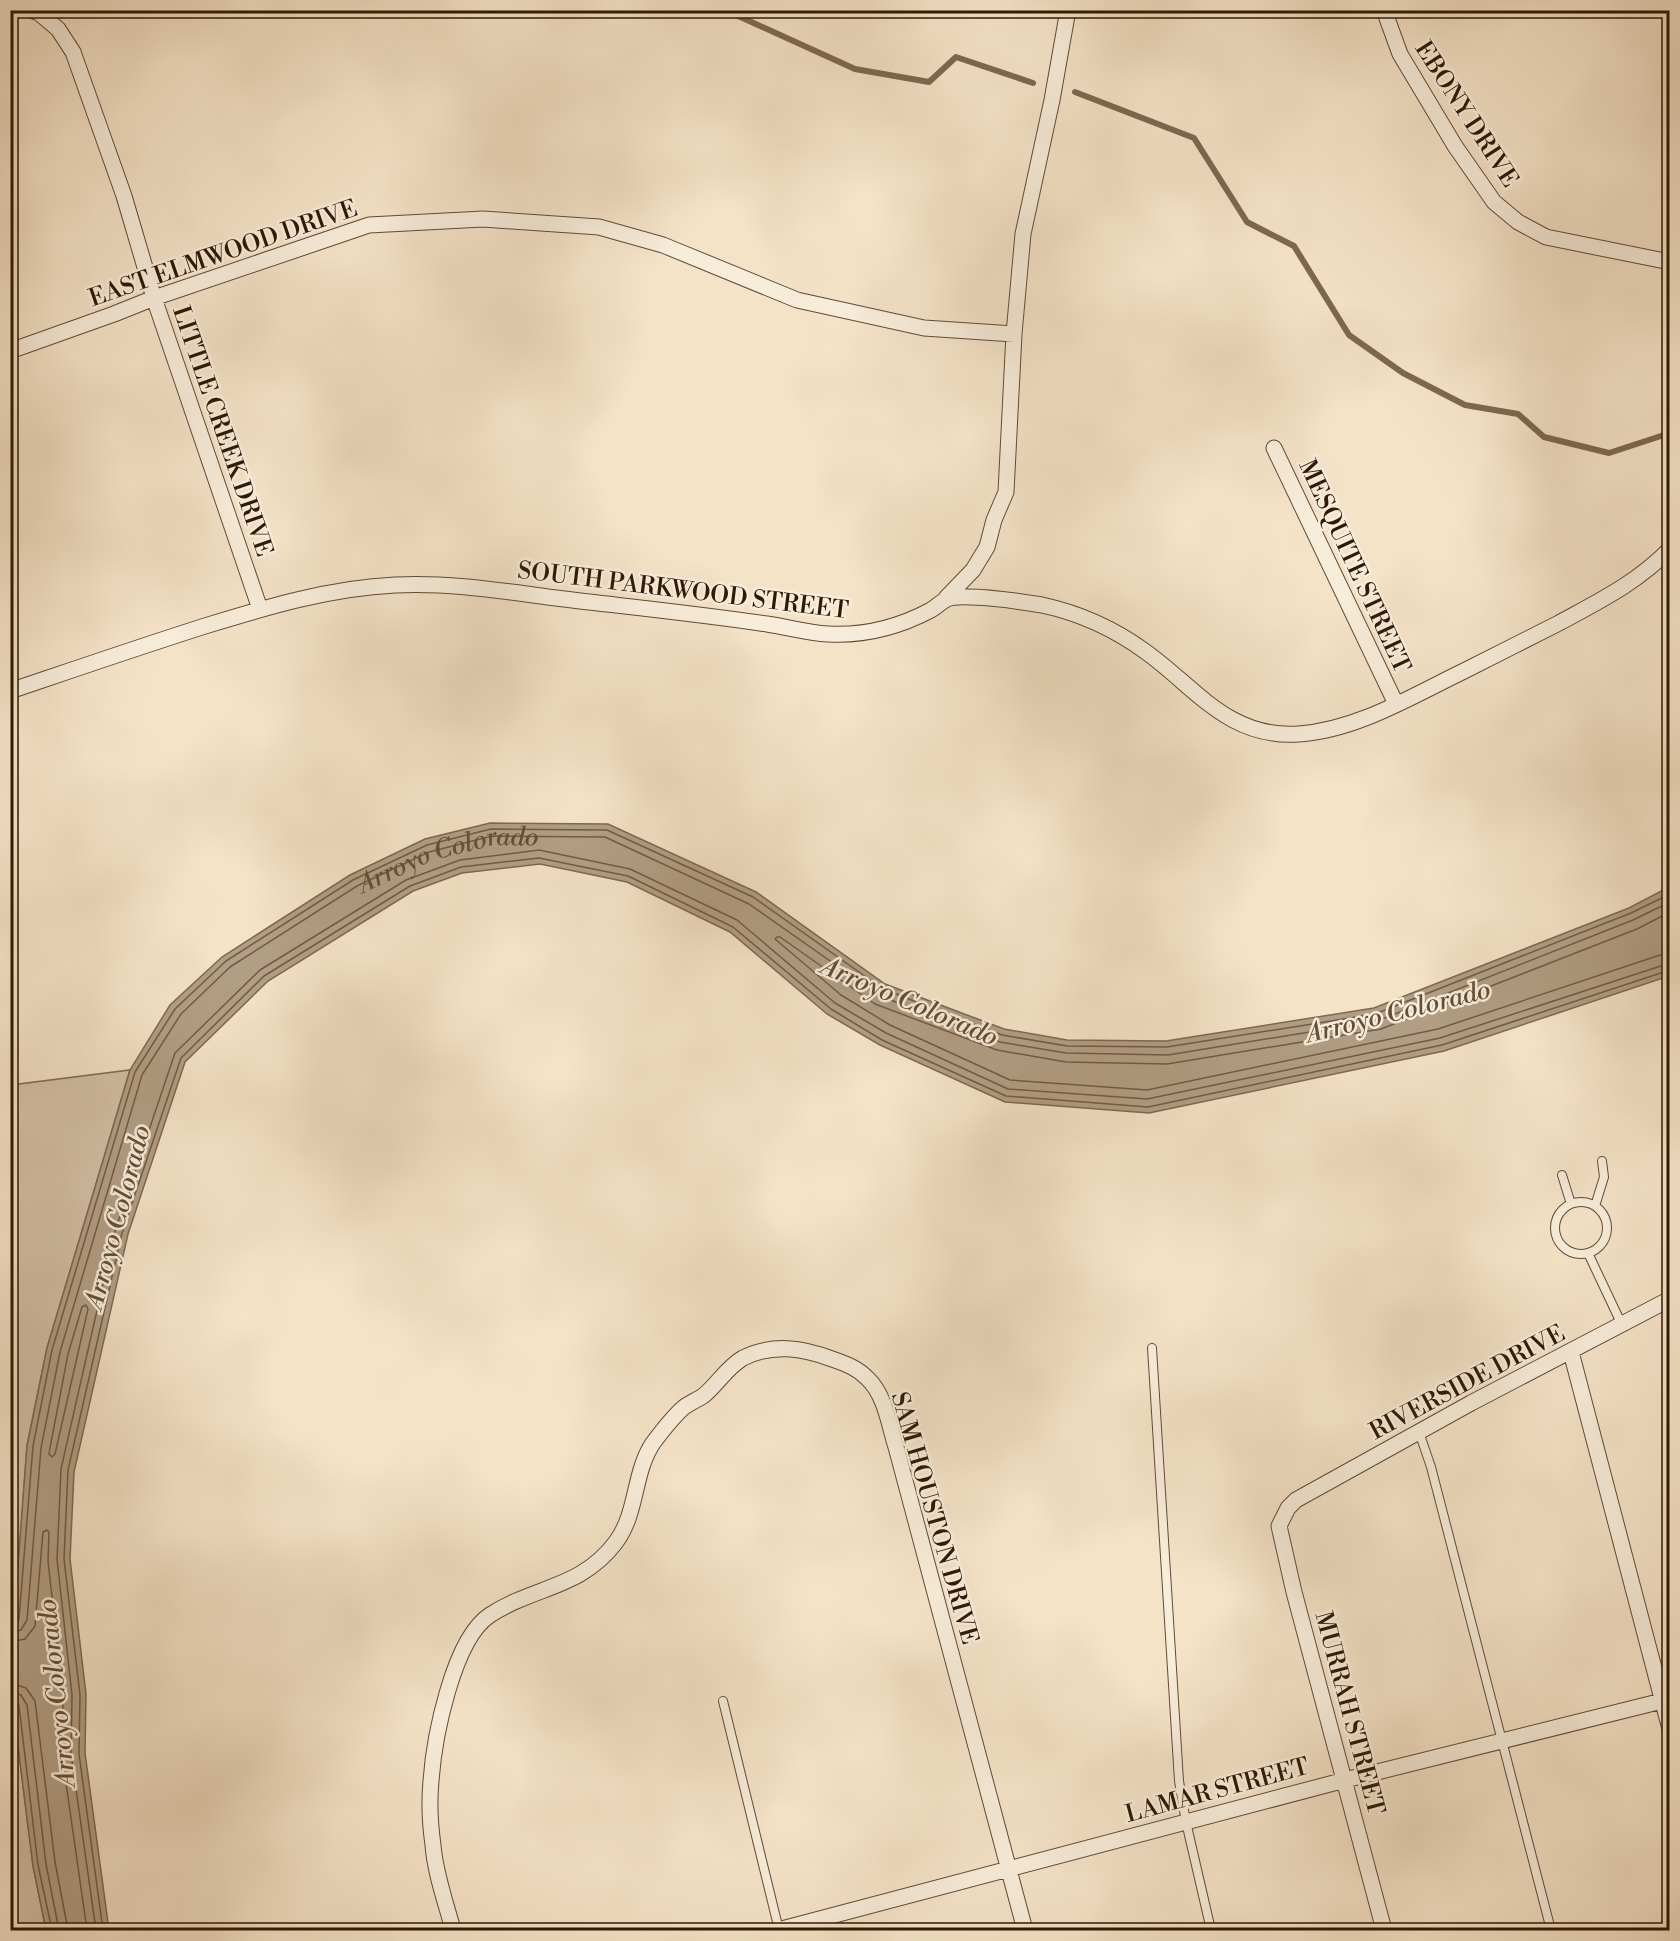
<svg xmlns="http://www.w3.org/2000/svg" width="1680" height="1941" font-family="'Libre Bodoni',serif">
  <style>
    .green { fill: #d4c0a7; stroke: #826c55; stroke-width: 1.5 }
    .water { fill: #b29e85; stroke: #7e6851; stroke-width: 1.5 }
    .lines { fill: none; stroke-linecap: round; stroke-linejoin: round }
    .shore { stroke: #715b44; stroke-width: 1.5 }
    .stream { stroke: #7e6851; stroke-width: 6 }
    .service-casing { stroke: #614b34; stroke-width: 10 }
    .minor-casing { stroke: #614b34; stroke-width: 17 }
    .service { stroke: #f8eddb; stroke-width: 8 }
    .minor { stroke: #f8eddb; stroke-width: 15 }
    .labels { text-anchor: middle; stroke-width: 5; stroke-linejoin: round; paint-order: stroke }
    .street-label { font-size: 24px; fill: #301803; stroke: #f8eddb }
    .water-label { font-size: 26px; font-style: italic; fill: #644e37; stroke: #f8eddb }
  </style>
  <rect width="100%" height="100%" fill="#f5e3c8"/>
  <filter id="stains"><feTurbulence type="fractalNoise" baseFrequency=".00333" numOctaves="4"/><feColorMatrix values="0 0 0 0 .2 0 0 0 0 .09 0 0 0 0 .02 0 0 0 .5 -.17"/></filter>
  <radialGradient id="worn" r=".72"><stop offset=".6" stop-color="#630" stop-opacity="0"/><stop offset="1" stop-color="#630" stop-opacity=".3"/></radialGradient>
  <path class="green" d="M130,1070L47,1348L27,1445L11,1673V1085Z
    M10,1682L33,1866L46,1930H11Z"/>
  <path class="water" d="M490,823L608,824L756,892L885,984L1004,1029L1067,1040L1166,1041L1374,1008L1629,908L1669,887V976L1444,1051L1149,1113L1005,1102L880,1045L827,1014L730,932L627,882L540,864L462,873L413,891L268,981L185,1062L128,1234L74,1472L70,1559L86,1694L85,1753L109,1930H46L33,1866L10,1682L11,1656L27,1446L47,1348L130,1070L170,1005L222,957L350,875L425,839Z"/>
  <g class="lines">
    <g class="shore">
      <path d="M1670,912L1637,929L1381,1029L1167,1064L1066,1062L997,1050L875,1004L780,937H777L775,939L841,995L890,1025L1010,1080L1147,1090L1438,1029L1660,955L1670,954"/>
      <path d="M86,1305L88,1309L55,1454L52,1457L49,1454L50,1448L68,1354L82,1307Z"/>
      <path d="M10,1626L17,1624L19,1619L33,1446L52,1350L135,1072L175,1009L226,961L353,880L427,845L491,829L607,830L753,897L883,989L1002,1035L1067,1046L1167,1047L1375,1014L1631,913L1670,894"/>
      <path id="s1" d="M10,1633L21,1630L27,1620L41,1448L60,1352L142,1075L181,1014L230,967L357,886L429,852L492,836L605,837L749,904L880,996L1000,1042L1066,1053L1168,1055L1377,1021L1633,920L1670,902"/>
      <path d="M10,1642L25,1639L35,1626L43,1532L47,1530L49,1532L48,1561L63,1695L62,1755L87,1930"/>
      <path d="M10,1683L26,1688L35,1701L55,1862L68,1930"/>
      <path d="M10,1692L21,1695L27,1705L46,1864L59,1930"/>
      <path d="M10,1700L16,1701L19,1706L38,1865L52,1930"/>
      <path d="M96,1930L71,1754L72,1695L57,1559L61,1469L115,1231L175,1053L260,970L406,880L460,860L539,850L630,869L737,920L835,1003L886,1033L1008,1089L1147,1099L1440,1038L1670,963"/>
      <path d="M103,1930L79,1754L80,1695L64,1559L68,1470L122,1233L181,1058L264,976L410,886L461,867L539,858L628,876L733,927L831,1009L882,1040L1006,1096L1148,1107L1442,1045L1670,970"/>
    </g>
    <path class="stream" d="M730,10L736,15L855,69L929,82L956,57L1033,83
      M1075,92L1194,138L1247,222L1294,246L1349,335L1403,373L1465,405L1518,414L1544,437L1609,453L1664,435"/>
    <g class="service-casing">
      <path id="service" d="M1562,1175L1571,1204
        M1555 1228a26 26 0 1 1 52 0a26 26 0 1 1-52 0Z
        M1595,1206L1604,1177L1602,1161
        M1588,1253L1622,1325
        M1152,1348L1179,1781L1186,1822L1211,1930
        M1419,1432L1431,1467L1551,1930
        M723,1701L779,1930"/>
    </g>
    <g class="minor-casing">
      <path id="minor" d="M30,10L39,13L58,29L73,52L124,196L154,298L260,609
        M1384,10L1400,54L1455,146L1494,202L1518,222L1546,237L1670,262
        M10,351L114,314L154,298L369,225L483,219L599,227L663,245L797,300L924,328L1014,334
        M1274,448L1396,704
        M946,598L973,570L987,547L994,520L1006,492L1014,334L1023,234L1052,100L1068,10
        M10,691C75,669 139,647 205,626C267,607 330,588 395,585C451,582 508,592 564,599C631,607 699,614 767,624C787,627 808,633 828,634C864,636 899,627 931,610C936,607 940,603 945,600C959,592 1024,602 1042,605C1079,613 1116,630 1146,652C1196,688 1229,739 1299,734C1357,730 1412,696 1464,671C1496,655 1527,639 1559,623C1601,600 1635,584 1670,549
        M1571,1352L1670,1729
        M453,1930C446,1903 435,1873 433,1845C430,1824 429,1802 431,1781C434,1738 453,1639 490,1615C534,1586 581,1589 616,1542C638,1512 633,1473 653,1443C662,1431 672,1418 683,1408C689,1403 697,1400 703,1396C717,1385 727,1367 743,1358C773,1343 803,1348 832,1359C846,1364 858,1368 868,1379C885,1395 889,1425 896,1447L1025,1930
        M778,1930L1345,1780L1670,1699
        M1384,1930L1294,1592L1279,1526L1288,1508L1296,1500L1471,1403L1670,1299"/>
    </g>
    <use href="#service" class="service"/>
    <use href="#minor" class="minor"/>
  </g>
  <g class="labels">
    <g class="street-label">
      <text transform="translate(1467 114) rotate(57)" y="8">EBONY DRIVE</text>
      <text transform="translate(223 253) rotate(-19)" y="8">EAST ELMWOOD DRIVE</text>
      <text transform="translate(223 431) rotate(71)" y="8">LITTLE CREEK DRIVE</text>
      <text transform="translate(1355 566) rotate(65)" y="8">MESQUITE STREET</text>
      <text transform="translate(683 590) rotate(7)" y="8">SOUTH PARKWOOD STREET</text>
      <text transform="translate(1467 1382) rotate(-28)" y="8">RIVERSIDE DRIVE</text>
      <text transform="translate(935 1518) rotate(74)" y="8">SAM HOUSTON DRIVE</text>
      <text transform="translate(1350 1713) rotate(75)" y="8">MURRAH STREET</text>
      <text transform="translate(1217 1790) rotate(-15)" y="8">LAMAR STREET</text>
    </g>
    <g class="water-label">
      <text dy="9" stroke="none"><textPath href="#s1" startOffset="970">Arroyo Colorado</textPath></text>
      <text transform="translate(910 1001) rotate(23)" y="9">Arroyo Colorado</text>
      <text transform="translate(1398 1011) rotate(-14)" y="9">Arroyo Colorado</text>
      <text transform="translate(117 1217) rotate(-75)" y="9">Arroyo Colorado</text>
      <text transform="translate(56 1693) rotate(-96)" y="9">Arroyo Colorado</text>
    </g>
  </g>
  <rect width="1680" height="1941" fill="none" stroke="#f5e3c8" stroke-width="36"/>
  <rect x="12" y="12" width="1656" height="1917" fill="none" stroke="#301803" stroke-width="3"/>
  <rect x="18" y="18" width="1644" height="1905" fill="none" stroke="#301803" stroke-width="1.5"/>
  <rect width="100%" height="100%" filter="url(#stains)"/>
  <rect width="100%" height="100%" fill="url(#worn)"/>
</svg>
